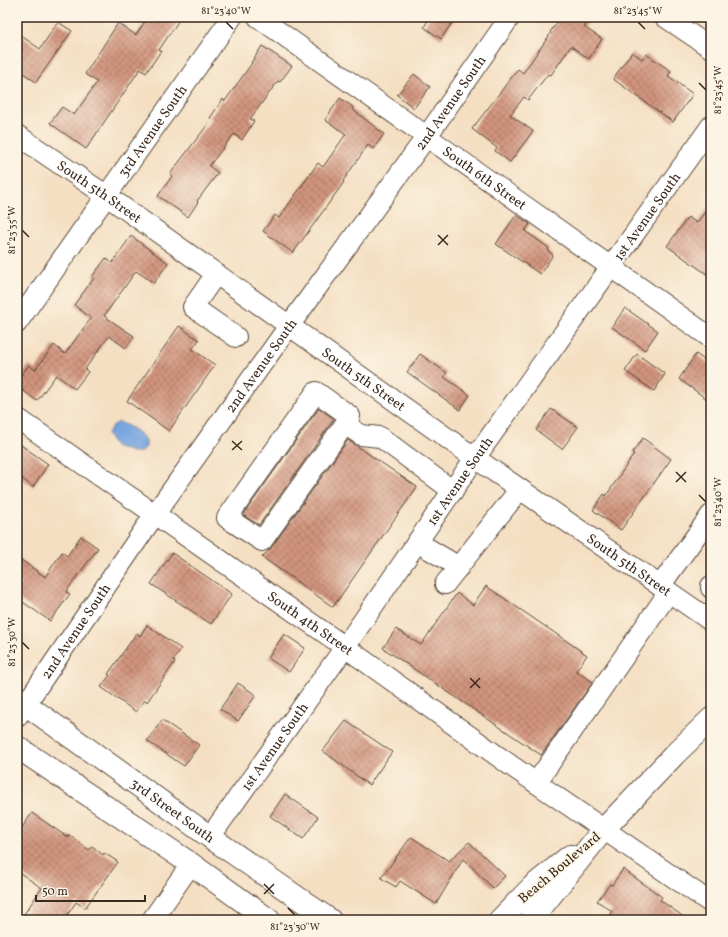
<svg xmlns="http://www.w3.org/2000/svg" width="728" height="937" font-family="Vollkorn,serif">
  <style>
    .water { fill: #74a5df; stroke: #58687e }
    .building { fill: url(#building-cross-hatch) }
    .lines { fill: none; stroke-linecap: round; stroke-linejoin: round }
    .minor-casing { stroke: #574537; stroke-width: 22 }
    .major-casing { stroke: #574537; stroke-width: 24 }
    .highway-casing { stroke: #574537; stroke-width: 24 }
    .minor { stroke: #fff; stroke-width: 20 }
    .major { stroke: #fff; stroke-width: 22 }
    .highway { stroke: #fff; stroke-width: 22 }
    .ticks { fill: none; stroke: #3b2a1e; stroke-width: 1.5 }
    .labels { text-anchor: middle; stroke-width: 3.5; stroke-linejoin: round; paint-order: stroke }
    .street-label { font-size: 14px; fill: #3b2a1e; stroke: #fcf5e5 }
    .neatline { fill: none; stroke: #3b2a1e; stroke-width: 1.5 }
    .ticks-label { font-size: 10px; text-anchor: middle; fill: #3b2a1e }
  </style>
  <defs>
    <pattern id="building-cross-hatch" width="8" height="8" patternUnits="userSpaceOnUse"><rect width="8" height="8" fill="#d1947e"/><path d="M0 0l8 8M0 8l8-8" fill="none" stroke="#ab7967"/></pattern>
  </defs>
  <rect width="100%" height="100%" fill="#fcf5e5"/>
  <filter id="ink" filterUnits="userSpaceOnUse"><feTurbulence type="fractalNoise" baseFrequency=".025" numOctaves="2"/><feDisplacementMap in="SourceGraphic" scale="8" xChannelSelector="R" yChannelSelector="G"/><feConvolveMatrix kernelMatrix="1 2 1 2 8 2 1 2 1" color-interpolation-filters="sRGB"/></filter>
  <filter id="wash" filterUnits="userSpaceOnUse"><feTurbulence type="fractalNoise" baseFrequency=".012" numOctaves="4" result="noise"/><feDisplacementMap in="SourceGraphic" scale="16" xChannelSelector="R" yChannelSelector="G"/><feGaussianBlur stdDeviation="0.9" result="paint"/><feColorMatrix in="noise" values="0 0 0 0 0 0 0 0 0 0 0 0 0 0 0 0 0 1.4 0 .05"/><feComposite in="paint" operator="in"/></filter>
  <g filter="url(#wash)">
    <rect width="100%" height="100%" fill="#f4dfc3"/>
    <path class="water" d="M119,422C130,426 138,432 146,440V447L141,452H132L115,446L107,434L112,426Z"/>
    <g id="blocks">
      <path class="building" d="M148,17H181L159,50L161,51L146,73L140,69L86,149L50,123L62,107L74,115L97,82L85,74L118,23L136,35Z
        M430,17H456L441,39L424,27Z
        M561,17H591L584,27L602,39L589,59L571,46L551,75L548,74L528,100L524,97L510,115L533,131L510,162L495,151L497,148L472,129L518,69L523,73L551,33L550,32Z
        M58,22L72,31L36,82L17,69V33L40,49Z
        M262,46L292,66L280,82L278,81L250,119L254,121L242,140L234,134L209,166L218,173L197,201L198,202L188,217L158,196L172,176L170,174L212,119L210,118L223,99L225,101L252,63H251Z
        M632,52L642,59L646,54L671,71L668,76L693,94L673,122L613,79Z
        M414,74L430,87L414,108L397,95Z
        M340,98L353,107L352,109L384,134L373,149L368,145L343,181L344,182L293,253L263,231L275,215L279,218L318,163L323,167L346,134L325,120Z
        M711,203V277L667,246L688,217L697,223Z
        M516,215L530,224L525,231L549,248L548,251L553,255L540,274L496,244Z
        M131,236L168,263L154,283L136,271L104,316L134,336L126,348L109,336L85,369L88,372L75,389L56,375L37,401L17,386V381L29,365L35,370L54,345L65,354L91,318L74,305L94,278L92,277L106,258L112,263Z
        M625,308L658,331L645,350L612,327Z
        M179,326L199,340L192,349L215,365L169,431L127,401Z
        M420,354L447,373L444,377L470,395L460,410L407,372Z
        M637,354L665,374L654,391L625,371Z
        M696,354L711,365V402L679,379Z
        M319,408L334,419L259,525L243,515Z
        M551,409L578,427L562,449L536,430Z
        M643,438L671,459L621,530L593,510L604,494L606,496L634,454L632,453Z
        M348,440L417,487L333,607L262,557L271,548Z
        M21,445L48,464L33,487L17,475V452Z
        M81,536L98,548L66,592L70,594L50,621L17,598V590L21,584L17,581V557L45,577L62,552L67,556Z
        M172,553L232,594L211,624L151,584Z
        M486,586L587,655L576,671L593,682L541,755L383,648L396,629L421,645L457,593L473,605Z
        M147,625L181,649L173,660L175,662L147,702L145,700L136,712L101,687L110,675L108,674L136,634L140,636Z
        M284,634L305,648L289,672L268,658Z
        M238,683L256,695L238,721L220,709Z
        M162,720L199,745L184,766L147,741Z
        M346,721L392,752L369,785L323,751Z
        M285,794L318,817L303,839L270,816Z
        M32,813L67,837L69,835L89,850L92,846L103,855L104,853L118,862L85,908L76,902L64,920H20L42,888L17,871V835Z
        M411,837L449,861L469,842L505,876L493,888L463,859L436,904L400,881L396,887L381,878Z
        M623,869L662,897L660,900L688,920H606L612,911L597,901L610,884L612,885Z"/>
    </g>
  </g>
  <g filter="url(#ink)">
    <use href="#blocks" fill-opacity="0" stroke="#574537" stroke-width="1"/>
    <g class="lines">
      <g class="minor-casing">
        <g id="minor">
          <path id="s1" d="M258,17L711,338"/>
          <path d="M665,17L711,48"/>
          <path id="s2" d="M17,135L107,196L475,458L711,621"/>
          <path d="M216,274L193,307L236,337"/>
          <path id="s3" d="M17,323L232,17"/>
          <path id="s4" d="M17,418L345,647L513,767L711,903"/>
          <path d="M345,424L350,416L316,392L227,518L262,541L345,424L361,435L380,437L453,491"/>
          <path d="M417,542L459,567"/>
          <path d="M445,584L520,489"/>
          <path d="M660,586L711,515"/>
          <path d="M711,586V588"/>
          <path id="s5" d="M17,717L155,514L289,326L427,136L510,17"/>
          <path d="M536,783L669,592"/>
          <path id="s6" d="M210,837L345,647L475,458L711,126"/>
          <path d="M152,920L191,864"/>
        </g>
      </g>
      <g class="major-casing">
        <g id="major">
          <path id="s7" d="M17,698L210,837L330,920"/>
          <path d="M17,747L191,864L269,920"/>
        </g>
      </g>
      <g class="highway-casing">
        <path id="highway" d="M500,920L532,887L570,856
          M531,920L604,829L675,754L711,719"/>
      </g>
      <use href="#minor" class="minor"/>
      <use href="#major" class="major"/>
      <use href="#highway" class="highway"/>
    </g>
  </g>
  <path class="ticks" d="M226,22L233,29M638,22L645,29M699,83L706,90M22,230L29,237M438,235L448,245M438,245L448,235M232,441L242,450M232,450L242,441M676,472L686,482M676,482L686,472M699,495L706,502M22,642L29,649M470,678L480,688M470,688L480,678M264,884L274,894M264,894L274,884M288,908L295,915"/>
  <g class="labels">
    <g class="street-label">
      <text dy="5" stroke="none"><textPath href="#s5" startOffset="752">2nd Avenue South</textPath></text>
      <text dy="5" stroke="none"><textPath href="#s3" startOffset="235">3rd Avenue South</textPath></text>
      <text dy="5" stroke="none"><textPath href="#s1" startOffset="278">South 6th Street</textPath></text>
      <text dy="5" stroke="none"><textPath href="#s2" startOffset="100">South 5th Street</textPath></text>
      <text dy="5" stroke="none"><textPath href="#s6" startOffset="759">1st Avenue South</textPath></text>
      <text dy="5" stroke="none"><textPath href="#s5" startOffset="428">2nd Avenue South</textPath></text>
      <text dy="5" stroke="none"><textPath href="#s2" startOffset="424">South 5th Street</textPath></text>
      <text dy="5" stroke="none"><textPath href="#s6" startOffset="435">1st Avenue South</textPath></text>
      <text dy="5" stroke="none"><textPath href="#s2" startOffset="748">South 5th Street</textPath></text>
      <text dy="5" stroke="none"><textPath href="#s4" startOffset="358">South 4th Street</textPath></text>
      <text dy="5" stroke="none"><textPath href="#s5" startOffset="104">2nd Avenue South</textPath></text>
      <text dy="5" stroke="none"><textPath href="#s6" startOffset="111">1st Avenue South</textPath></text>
      <text dy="5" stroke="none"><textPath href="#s7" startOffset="192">3rd Street South</textPath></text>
      <text transform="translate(559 867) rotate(-40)" y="5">Beach Boulevard</text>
    </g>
  </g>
  <rect width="728" height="937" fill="none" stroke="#fcf5e5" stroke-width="44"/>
  <path d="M36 895v6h109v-6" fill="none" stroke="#3b2a1e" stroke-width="2"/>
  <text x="42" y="895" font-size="12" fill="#3b2a1e" stroke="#fcf5e5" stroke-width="3" paint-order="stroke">50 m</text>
  <rect x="22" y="22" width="684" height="893" class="neatline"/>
  <g class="ticks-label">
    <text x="226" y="14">81°23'40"W</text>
    <text x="638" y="14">81°23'45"W</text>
    <text transform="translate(717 90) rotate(-90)" y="4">81°23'45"W</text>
    <text transform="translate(11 230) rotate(-90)" y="4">81°23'35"W</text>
    <text transform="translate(717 502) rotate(-90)" y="4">81°23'40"W</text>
    <text transform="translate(11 642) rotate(-90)" y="4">81°23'30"W</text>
    <text x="295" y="930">81°23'30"W</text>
  </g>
</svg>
